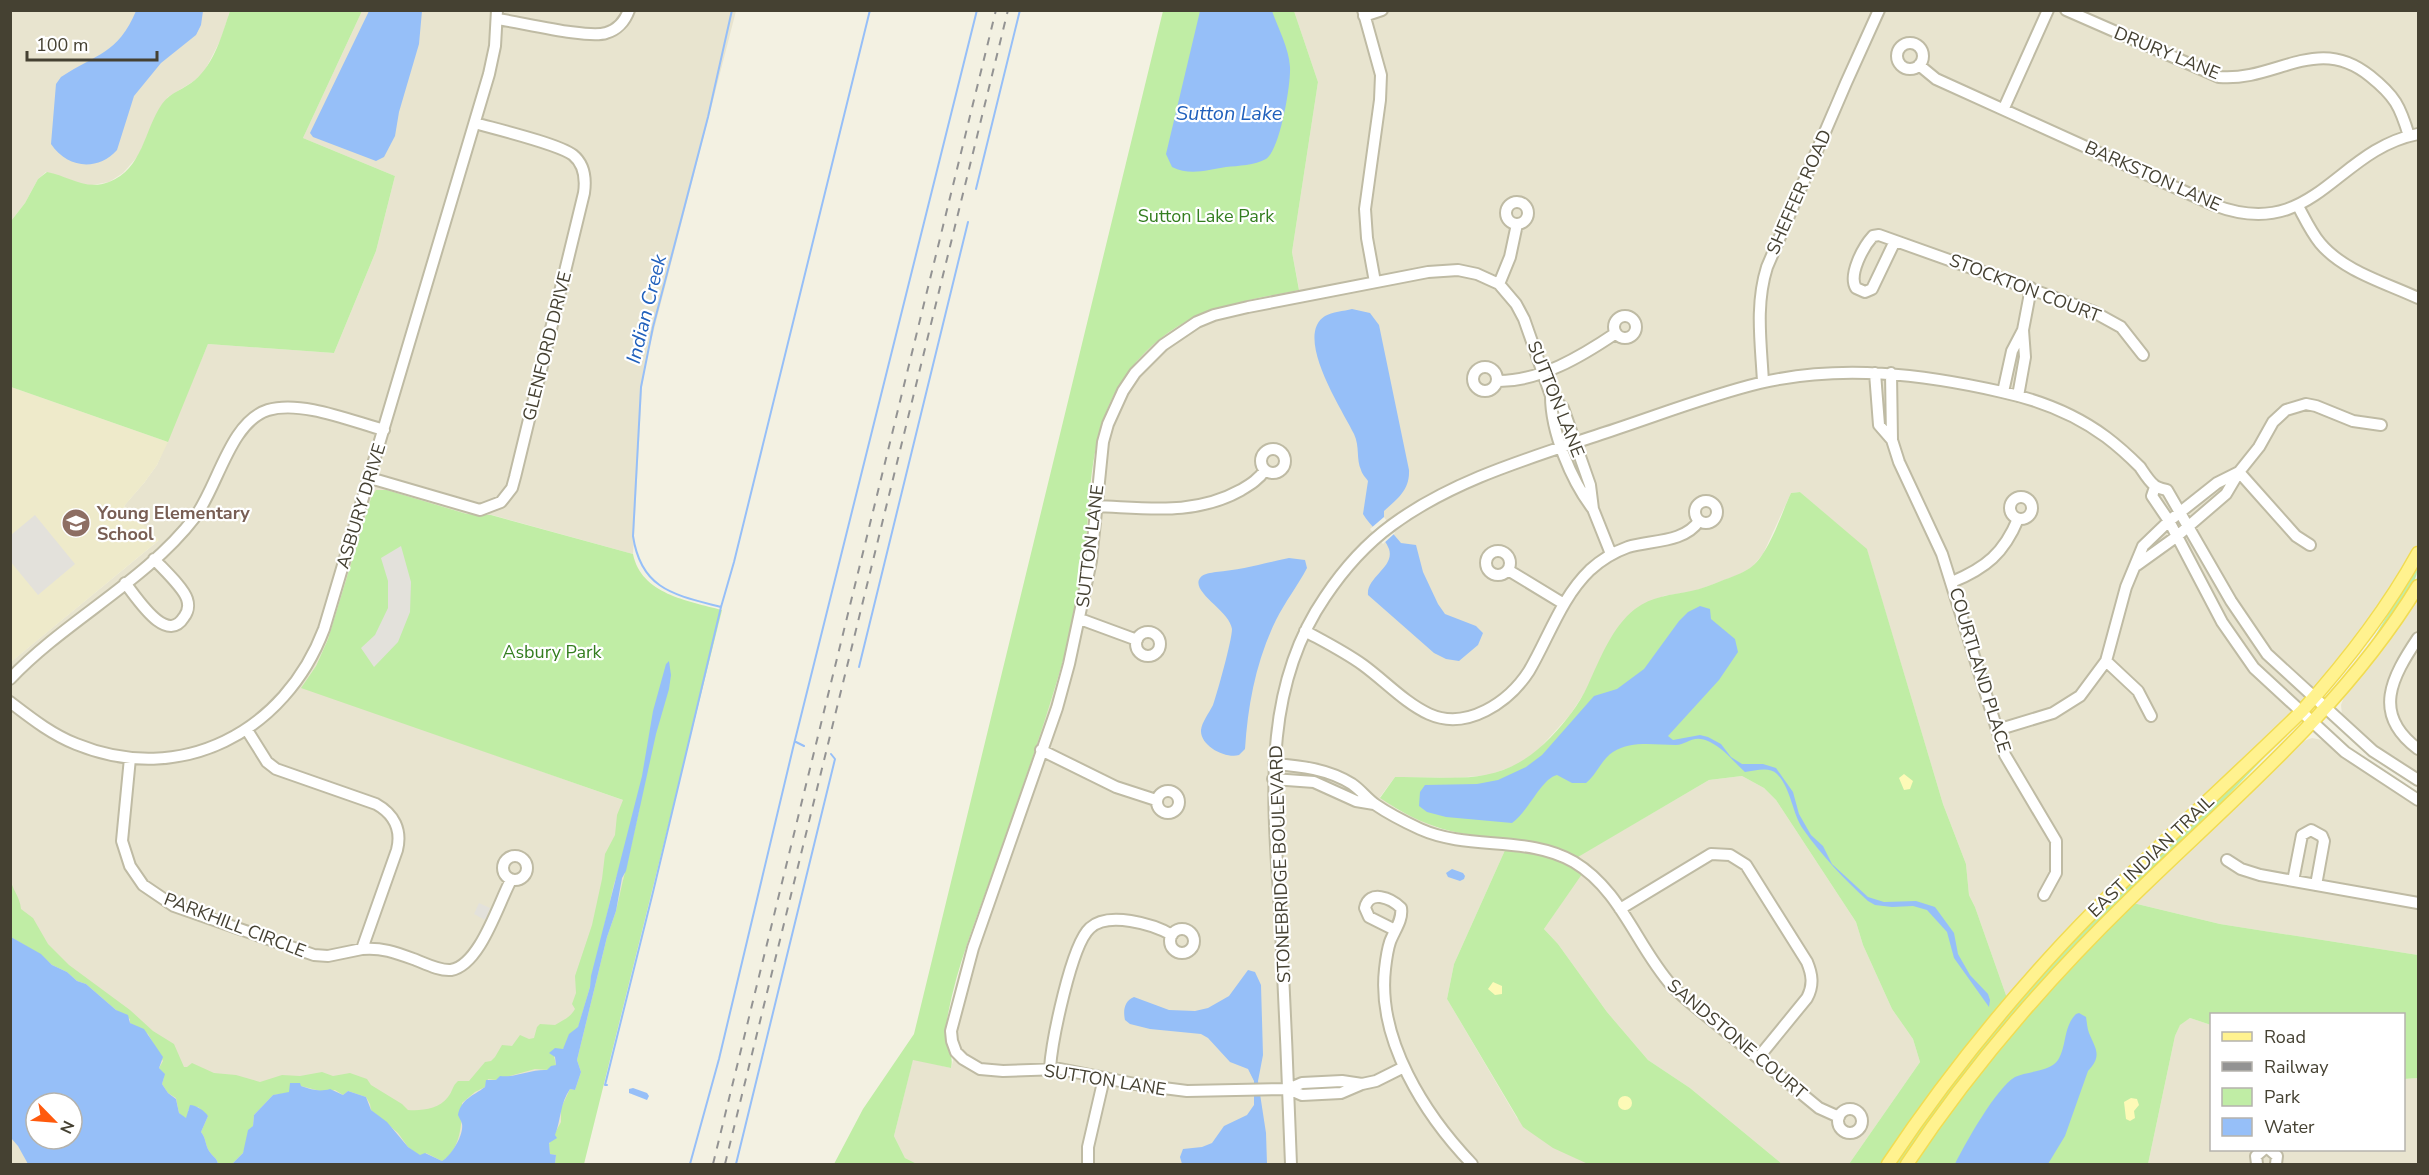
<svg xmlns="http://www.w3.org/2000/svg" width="2429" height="1175" font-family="'Nunito Sans',sans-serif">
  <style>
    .residential { fill: #e8e4cf; fill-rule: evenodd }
    .education { fill: #eeeaca }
    .green { fill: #c0eda5 }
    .sand { fill: #fdfab7 }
    .parking { fill: #e3e1db }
    .water { fill: #96bff8; fill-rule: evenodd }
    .pier { fill: #f3f1e2 }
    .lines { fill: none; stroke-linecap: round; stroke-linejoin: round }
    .stream { stroke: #96bff8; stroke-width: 2 }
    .minor-casing { stroke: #bfbba4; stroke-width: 14 }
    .major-casing { stroke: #f1dc52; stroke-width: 15 }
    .minor { stroke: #fff; stroke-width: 10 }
    .major { stroke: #fff28f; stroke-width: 12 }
    .rail { stroke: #939393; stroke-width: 2; stroke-dasharray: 8 8; stroke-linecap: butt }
    .labels { text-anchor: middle; stroke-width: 4.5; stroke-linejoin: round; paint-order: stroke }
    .street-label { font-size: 18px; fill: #454132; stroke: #fff }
    .park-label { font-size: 18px; fill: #337d1f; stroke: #fff }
    .education-label { font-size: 18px; font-weight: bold; fill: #785e54; stroke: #fff; text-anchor: start }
    .water-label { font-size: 20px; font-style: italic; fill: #2060bc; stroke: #fff }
  </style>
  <rect width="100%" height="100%" fill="#f3f1e2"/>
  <path class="residential" d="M11,11H230L221,39L204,72L194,81L168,97L158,112L138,156L123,173L109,182L87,186L46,172L38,179L25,203L11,221Z
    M362,11H736L648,353L642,387L633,554L492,515L467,514L387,490L371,498L328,639L316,666L302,687L634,804L584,1164H11V662L158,541L124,506L144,483L157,465L208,344L334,353L376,251L395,176L303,138ZM36,1103H72V1139H36Z
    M1294,11H1873L1828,106L1839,112L1885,11H2418V543L2374,616L2331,671L2261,743L2120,877L2047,951L2007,998L1975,907L1969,895L1966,864L1943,804L1867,550L1800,492L1791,493L1763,554L1752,567L1738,575L1695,591L1663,596L1585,692L1570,715L1538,750L1519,764L1489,775L1455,778L1395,777L1380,797L1398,810L1440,829L1472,836L1510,839L1454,964L1447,999L1517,1118L1588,1164H917L905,1158L894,1136L913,1059L951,1068L954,1057L946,1038V1028L959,973L1060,674L1084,571L1093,467L1097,442L1104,415L1115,392L1142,355L1161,337L1182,322L1224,305L1299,289L1292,252L1318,82Z
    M2418,595V773L2383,751L2348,722L2342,715L2341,705L2344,697L2377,655Z
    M2312,738L2322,740L2345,758L2418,806V955L2220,924L2133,903L2301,742Z
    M1742,776L1764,788L1776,800L1856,922L1863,945L1892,1009L1913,1039L1920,1062L1849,1164H1782L1690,1088L1648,1060L1607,1012L1558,944L1544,929L1588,864L1577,857L1709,780Z
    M2190,1018L2211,1025L2212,1150H2404V1079L2418,1078V1164H2148L2175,1036L2180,1024Z"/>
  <path class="education" d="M11,387L168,442L157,465L144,483L124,506L159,540L11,662Z"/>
  <path class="green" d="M230,11H362L303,138L395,176L376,251L334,353L208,344L168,442L11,387V221L25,203L38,179L47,172C69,176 85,191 109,182C143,169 144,130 162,104C170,92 185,89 195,80C215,63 222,34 230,11Z
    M1163,11H1294L1318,82L1292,252L1299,290C1229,304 1176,310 1129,371C1078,437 1095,526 1078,603C1056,697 1022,787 991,877C975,922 957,967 948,1014C947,1022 945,1030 946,1037C947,1050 954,1055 951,1068L913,1060L894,1136L905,1158L917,1164H834L863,1109L914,1034Z
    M376,490H387L467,514L491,515L633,554C641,594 688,601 722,610L584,1164H555L556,1155L550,1154L549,1144L561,1122V1108L570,1089L575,1090L581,1072L577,1060L607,937L616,911L640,806L614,884L590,987L578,1028L565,1047L554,1056L556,1065L548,1070L535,1069L496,1080L488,1079L485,1087L475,1092L462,1103C462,1123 461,1150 442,1161L426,1153L420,1156L408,1147L398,1133L371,1110L370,1104L366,1097L348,1091L343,1095L335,1090L324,1092L301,1086L289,1093L273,1095L254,1115L253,1126L243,1153L232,1164H218C217,1158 213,1157 209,1151C205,1144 206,1138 201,1132L208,1116L198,1107L188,1110V1116L185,1119L179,1113L176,1098L168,1093L162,1084L164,1077L159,1068L163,1061L148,1034L130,1023V1019L116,1010L86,984L77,981L67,972L52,965L41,955L11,937L10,876C11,889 20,896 21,909L33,918L48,944L69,965L130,1010L153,1031L174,1044L184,1067H187L192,1063L214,1073L236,1075L260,1082L282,1075L300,1076L322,1072L333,1076L350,1073L367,1079L371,1085L402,1104L408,1110C422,1111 439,1109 448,1097C453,1091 452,1086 458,1081H469L485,1062L491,1061L495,1057L502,1045L512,1046L520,1035L529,1039L534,1038L537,1027L540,1024L555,1025C563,1020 570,1018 575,1009L572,1004L576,993L575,976L592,925L602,879L605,854L615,835L617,815L623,800L301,688L316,666L328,639L371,498Z
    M1800,492L1867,549L1943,804L1966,864L1969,895L1975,907L2007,998L1951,1065L1882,1164H1849L1920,1062L1913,1039L1892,1009L1863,945L1856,922L1776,800L1764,788L1742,776L1709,780L1578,857L1589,864L1544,929L1558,944L1607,1012L1648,1060L1690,1088L1782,1164H1588L1553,1148L1523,1127L1447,999L1454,964L1510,839C1456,835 1426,829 1380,798L1395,777C1461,776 1500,789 1551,737C1566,721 1579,705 1588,685C1600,659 1612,627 1635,609C1652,596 1671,595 1691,591C1701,589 1711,585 1721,581C1731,577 1741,574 1750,568C1769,555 1781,514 1791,493Z
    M2418,564C2418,592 2382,629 2366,651Z
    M2295,725L2204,821L2129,892L1902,1164H1894C1936,1102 1982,1040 2032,984C2115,893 2206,810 2295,725Z
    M2133,903L2220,924L2418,955V1078L2404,1079V1014H2212L2211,1025L2190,1018L2180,1025L2175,1036L2148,1164H1914C1933,1137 1952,1108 1973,1081C2022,1018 2077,959 2133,903Z"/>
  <path class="sand" d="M1904,774L1913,781L1910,789L1904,790L1899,778Z
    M1493,982L1502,986V994L1495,995L1488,989Z
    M1618 1103a7 7 0 1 1 14 0a7 7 0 1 1-14 0Z
    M2131,1098L2137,1099L2139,1105L2134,1111L2135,1118L2130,1121L2126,1119L2124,1102Z"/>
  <path class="parking" d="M35,515L75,564L38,595L10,561L11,535Z
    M401,546L411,582L410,612L398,642L374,667L361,648L375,635L388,608V581L381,558Z
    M479,903L490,908L485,920L474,914Z"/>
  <path class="water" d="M136,11H203L201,25L196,35L161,63L134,96L117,150C97,172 67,168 51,144L56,84L61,77C96,54 118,54 136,11Z
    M369,11H422L419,44L399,112L395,136L384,157L376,161L313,137L310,133Z
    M1200,11H1272C1278,28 1289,48 1290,67C1291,84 1280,150 1266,159C1255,165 1238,166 1226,167C1207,170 1190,176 1172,167L1166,154Z
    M1352,309L1370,313L1379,325L1409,470C1410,490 1397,499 1384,511V523L1401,543L1416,545L1423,572L1438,604L1445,614L1476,626L1483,633L1478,645L1459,661L1446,659L1434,653L1368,595C1366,577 1395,567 1389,549C1384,536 1370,526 1363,514L1368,481C1366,478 1362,474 1361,470C1356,459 1360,447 1354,434C1343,411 1293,336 1325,316C1332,312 1344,311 1352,309Z
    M1289,558L1305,560L1307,568C1298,585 1285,602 1276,620C1256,661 1248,704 1245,749L1239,755C1226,759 1200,746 1201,730C1202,722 1209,713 1213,705C1217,694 1232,640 1232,629C1230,611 1190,592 1200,578C1204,573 1211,573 1216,572C1241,570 1265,563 1289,558Z
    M1700,606L1710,609L1711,619L1735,639L1738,652L1719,680L1668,736L1673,740L1700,735L1708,737L1721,744L1731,757L1742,764H1763L1776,768L1793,792L1799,814L1811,835L1823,846L1832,864L1868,897L1884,902L1916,901L1935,907L1954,933L1958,954L1970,975L1988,994L1990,1000L1989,1007L1954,958L1947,932L1927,910L1913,906L1892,907L1875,905L1868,901C1844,879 1822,856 1803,829C1792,813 1791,788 1777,774C1769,766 1755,771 1745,772C1735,763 1723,748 1710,742C1693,733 1687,745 1676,745C1655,745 1632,740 1613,752C1601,760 1597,774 1586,783H1572L1557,775C1541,779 1529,811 1512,823L1446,817L1427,812L1419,806L1420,792L1425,785L1477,784L1498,780L1526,767L1542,755L1594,696L1617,689L1644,669L1679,621L1688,612Z
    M669,661L671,675L669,689L656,734L626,871L622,878L616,911L607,937L577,1060L581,1072L575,1090L570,1089C560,1103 561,1120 555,1135L557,1138L549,1143L550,1154L556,1155L555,1164H232L243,1153L248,1130L253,1126L254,1115L273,1095L289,1092L290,1083H300L301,1086C312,1090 320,1092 330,1089L343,1095L348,1091L366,1097L371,1110L387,1122L408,1147L420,1155L425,1153L442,1161C451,1156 464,1135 462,1124C461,1120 459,1118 458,1115C461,1099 473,1096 485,1087L486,1080H496L500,1076C515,1078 531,1069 547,1070L551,1066L556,1065L555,1057L549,1053L555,1048L563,1049L569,1034L578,1027L590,987L591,976L642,776L653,711L666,664Z
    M1452,869L1463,873L1465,876L1464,879L1460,881L1448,877L1446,873Z
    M11,937L41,954L52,965L67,972L77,981L86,984L116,1010L128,1015L130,1023L144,1029L163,1057L159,1068L165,1074L162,1084L168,1093L176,1099L179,1113L186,1118L190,1105C196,1105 205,1111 208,1116L201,1132C206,1138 205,1144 209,1151C213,1157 217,1158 218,1164H28L18,1146L11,1138ZM36,1103H72V1139H36Z
    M1248,970L1255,972L1261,985L1263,1055L1258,1081L1266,1133L1267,1164H1182L1180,1157L1183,1149L1202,1147L1212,1143L1224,1126L1247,1115L1254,1105V1081L1248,1069L1230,1062L1208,1038L1201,1034L1150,1029L1130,1024L1125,1020C1123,1011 1124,1001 1134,997L1169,1010L1195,1011L1208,1008L1229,996Z
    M2079,1013L2086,1017C2087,1022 2087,1028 2089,1033C2095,1048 2103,1055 2088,1071L2065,1136L2048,1164H1955C1965,1144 1996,1088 2015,1077C2027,1071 2050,1072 2058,1060C2067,1046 2063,1027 2076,1014Z
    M633,1088L647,1093L649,1096L647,1100L629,1093V1089Z"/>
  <path class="pier" d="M1384,517L1395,533L1383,544L1370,529Z"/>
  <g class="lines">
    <path class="stream" d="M732,10L708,117L653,327L641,387L633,536C641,590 675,595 721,607L734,562L870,10
      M976,189L1020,10
      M859,667L968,222
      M796,742L804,746
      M607,1085H605L653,892L721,607
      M690,1164L719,1059L793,748L977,10
      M736,1164L835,759L831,754"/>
    <g class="minor-casing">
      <path id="minor" d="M1363,10L1381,75L1380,100L1365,209L1367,238L1375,282
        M2066,10L2219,77C2276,82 2317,33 2370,76C2395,96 2400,106 2409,136
        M1364,16L1382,10
        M497,19C520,22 588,39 606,33C617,30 625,21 629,10
        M1897 56a13 13 0 1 1 26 0a13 13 0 1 1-26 0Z
        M1919,65L1936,79L2214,205C2314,243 2335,150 2418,134
        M2004,108L2048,10
        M1506 213a11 11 0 1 1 22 0a11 11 0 1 1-22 0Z
        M2298,206C2305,219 2311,232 2320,243C2343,271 2386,283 2418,298
        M1895,241L1872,289L1865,292L1856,288C1848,275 1863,247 1873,236L1879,235L2092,311L2121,327L2143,355
        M1499,284L1510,257L1517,224
        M1614 327a11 11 0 1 1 22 0a11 11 0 1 1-22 0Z
        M1473 379a12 12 0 1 1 24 0a12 12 0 1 1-24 0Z
        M1875,373L1879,425L1892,440
        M1891,373L1892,440L1899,462L1942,554L2005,755L2056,841V873L2044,895
        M1497,381C1539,382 1582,356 1616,333
        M1763,382C1761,343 1755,305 1767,267L1846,83L1879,10
        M2003,392L2012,351L2023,330L2031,288
        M1551,396C1551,432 1571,480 1593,509
        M2018,396L2025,357L2023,330
        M1261 461a12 12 0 1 1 24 0a12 12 0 1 1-24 0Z
        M2239,472L2296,536L2310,545
        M370,478L480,510L501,502L512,488L515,477L584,193C586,179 584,164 573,155C559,144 496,129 475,123
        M2155,487L2152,496L2169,521L2222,622L2254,668L2345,752L2418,800
        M2010 508a11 11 0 1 1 22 0a11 11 0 1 1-22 0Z
        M1695 512a11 11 0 1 1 22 0a11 11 0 1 1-22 0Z
        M1096,506C1148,508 1194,516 1241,490C1251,484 1259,479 1265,470
        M1486 563a12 12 0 1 1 24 0a12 12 0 1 1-24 0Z
        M2137,565L2176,537L2226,494L2239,472L2259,447L2273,422L2286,410L2306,404L2316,406L2353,421L2381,425
        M1508,570L1564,604
        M1952,582C1986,568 2004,553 2018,519
        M125,583C136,596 166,646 184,617C188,612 189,605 187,599C183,587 163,569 154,559
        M1080,619L1137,640
        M1305,631C1325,642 1345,652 1363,665C1385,681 1405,703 1429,714C1467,731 1509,702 1529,671C1549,637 1561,598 1590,570C1601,560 1614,552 1628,547C1651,540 1684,543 1699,521
        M1136 644a12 12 0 1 1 24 0a12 12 0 1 1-24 0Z
        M2418,638C2392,677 2371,714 2418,749
        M2106,661L2138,691L2151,716
        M10,679C66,620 146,581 195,517C218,486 230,422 268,410C301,400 351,421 384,430
        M10,702C31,718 51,734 76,744C181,787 285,732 324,629L489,74L495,46L497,10
        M1997,730L2053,713L2080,696L2106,661L2126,587L2143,546L2169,521L2217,483L2239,472
        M1041,750L1116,787L1156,800
        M130,758L122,841L130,866L143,885L174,906L314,955L328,956L362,949L397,850C402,830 394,814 376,804L276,769L267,762L247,730
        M1274,764C1301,766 1328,769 1352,784C1361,790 1367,799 1376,805C1389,814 1405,822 1420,829C1469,851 1528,835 1574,862C1621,890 1637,947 1672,986C1688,1002 1707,1016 1724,1030C1756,1056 1787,1082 1819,1108L1839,1117
        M1273,779L1314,782L1356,801L1374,804
        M1157 802a11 11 0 1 1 22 0a11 11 0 1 1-22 0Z
        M503 868a12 12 0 1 1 24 0a12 12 0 1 1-24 0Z
        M2227,860L2241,869L2260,875L2418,903
        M2293,881L2302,835L2311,830L2322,836L2324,841L2316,885
        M1620,909L1711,854L1730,855L1746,865L1807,962C1812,974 1814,985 1807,998L1758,1058
        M1170 941a12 12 0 1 1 24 0a12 12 0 1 1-24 0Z
        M1395,930L1369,917L1365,908C1369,889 1391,898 1401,908C1403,920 1394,931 1390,942C1387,951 1386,960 1385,969C1377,1040 1425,1115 1472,1164
        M362,949C382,947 397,953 416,960C426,964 440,971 451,970C480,965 498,904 511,880
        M1050,1068C1052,1041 1071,945 1090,928C1108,911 1153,924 1172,935
        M1362,1084L1342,1081L1302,1083L1288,1089L1187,1091L1140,1085L1060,1069L1003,1071L980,1069L963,1059L956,1052L952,1041L951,1031L973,948L1057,708L1069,664L1091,561L1103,442L1108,424L1123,391L1135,373L1163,345L1197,322L1214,315L1248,307L1428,272L1458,270L1477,274L1499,284L1516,304L1524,319L1551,396L1563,408L1590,485L1593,509L1611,554
        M1288,1089L1302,1095L1341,1093L1362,1084L1376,1081L1404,1067
        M1838 1121a12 12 0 1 1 24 0a12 12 0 1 1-24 0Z
        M2270,1150L2277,1156L2276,1164
        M1088,1164V1147L1104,1078
        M1291,1164C1288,1086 1285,1007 1281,929C1275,815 1257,696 1325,597C1343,570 1366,544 1392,525C1453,480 1530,458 1601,434C1654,417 1706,396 1760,383C1840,364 1923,374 2002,392C2039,400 2075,414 2106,437C2118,446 2129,456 2140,467C2144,473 2149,481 2154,485C2157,488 2163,489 2167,490L2231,601L2267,654L2373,751L2418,780
        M2257,1164L2256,1156L2263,1150"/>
    </g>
    <g class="major-casing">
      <path id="major" d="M1888,1164C1940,1086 1999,1012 2063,943C2139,862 2222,789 2302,711C2346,662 2386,611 2418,553
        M1907,1164C1970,1069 2046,981 2128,901C2230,801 2343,709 2418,586"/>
    </g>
    <use href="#minor" class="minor"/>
    <use href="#major" class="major"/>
    <path class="rail" d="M713,1164L996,10
      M725,1164L1008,10"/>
  </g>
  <defs>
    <g id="school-disc" transform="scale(1.5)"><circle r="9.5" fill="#8d6e63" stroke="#fff"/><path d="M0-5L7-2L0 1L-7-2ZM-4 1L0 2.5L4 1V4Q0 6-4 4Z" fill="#fff"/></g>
  </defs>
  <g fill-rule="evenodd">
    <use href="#school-disc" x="76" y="523"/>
  </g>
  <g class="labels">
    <g class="street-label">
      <text transform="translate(2167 53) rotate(22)" y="6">DRURY LANE</text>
      <text transform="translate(2153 176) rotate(24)" y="6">BARKSTON LANE</text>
      <text transform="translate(1799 192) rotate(-66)" y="6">SHEFFER ROAD</text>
      <text transform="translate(2025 288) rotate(21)" y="6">STOCKTON COURT</text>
      <text transform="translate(547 346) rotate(-76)" y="6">GLENFORD DRIVE</text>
      <text transform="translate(1556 399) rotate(68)" y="6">SUTTON LANE</text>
      <text transform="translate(361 506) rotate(-73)" y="6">ASBURY DRIVE</text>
      <text transform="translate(1090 546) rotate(-83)" y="6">SUTTON LANE</text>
      <text transform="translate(1980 670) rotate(73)" y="6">COURTLAND PLACE</text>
      <text transform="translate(2151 856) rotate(-44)" y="6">EAST INDIAN TRAIL</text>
      <text transform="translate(1280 864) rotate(-92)" y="6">STONEBRIDGE BOULEVARD</text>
      <text transform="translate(235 925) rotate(21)" y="6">PARKHILL CIRCLE</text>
      <text transform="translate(1737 1039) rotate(40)" y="6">SANDSTONE COURT</text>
      <text transform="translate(1105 1080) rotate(9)" y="6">SUTTON LANE</text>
    </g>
    <g class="park-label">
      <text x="1206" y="222">Sutton Lake Park</text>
      <text x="552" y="658">Asbury Park</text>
    </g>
    <g class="education-label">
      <text x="97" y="519">Young Elementary<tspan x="97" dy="21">School</tspan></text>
    </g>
    <g class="water-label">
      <text x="1229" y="120">Sutton Lake</text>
      <text transform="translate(646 309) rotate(-76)" y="7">Indian Creek</text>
    </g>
  </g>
  <rect width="2429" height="1175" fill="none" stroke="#454132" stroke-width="24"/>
  <rect x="2210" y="1013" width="195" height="138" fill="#ffffff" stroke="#b5b3ad" stroke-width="1.5"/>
  <rect x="2222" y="1032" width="30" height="9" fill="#fff28f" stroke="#b5b3ad" stroke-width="1.5"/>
  <text x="2264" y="1043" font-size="18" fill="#454132">Road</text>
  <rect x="2222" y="1062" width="30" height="9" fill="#939393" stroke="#b5b3ad" stroke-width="1.5"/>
  <text x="2264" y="1073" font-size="18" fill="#454132">Railway</text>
  <rect x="2222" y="1088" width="30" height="18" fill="#c0eda5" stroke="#b5b3ad" stroke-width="1.5"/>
  <text x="2264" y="1103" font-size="18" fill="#454132">Park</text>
  <rect x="2222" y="1118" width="30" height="18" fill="#96bff8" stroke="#b5b3ad" stroke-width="1.5"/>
  <text x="2264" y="1133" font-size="18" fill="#454132">Water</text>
  <g transform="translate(54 1121) rotate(115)"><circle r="28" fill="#ffffff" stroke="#b5b3ad" stroke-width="1.5"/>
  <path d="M0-4.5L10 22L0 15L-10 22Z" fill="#ff5a0d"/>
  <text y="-9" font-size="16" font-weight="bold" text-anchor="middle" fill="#454132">N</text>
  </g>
  <path d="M27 51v9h130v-9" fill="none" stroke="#454132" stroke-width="3"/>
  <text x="36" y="51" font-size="18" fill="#454132" stroke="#ffffff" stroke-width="4.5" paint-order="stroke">100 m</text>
</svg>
